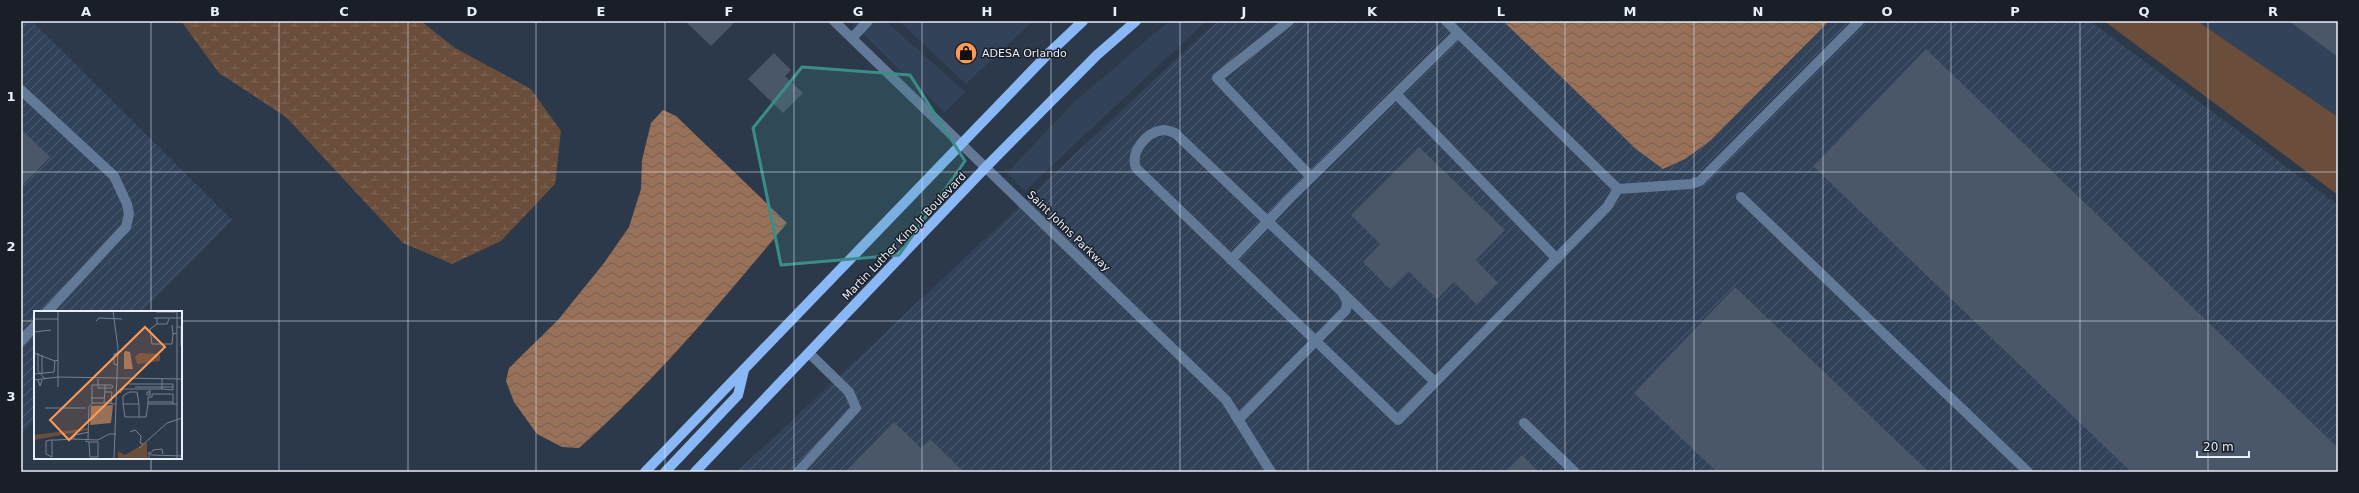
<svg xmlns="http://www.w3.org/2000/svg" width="2359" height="493" font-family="'DejaVu Sans',sans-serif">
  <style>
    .built { fill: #314259 }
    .industrial { fill: url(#industrial-furrows) }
    .grass { fill: #6a4d3b }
    .wetland { fill: url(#wetland-marsh) }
    .water { fill: url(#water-waves) }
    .building { fill: #4a5769 }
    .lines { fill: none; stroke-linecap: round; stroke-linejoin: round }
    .minor { stroke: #637998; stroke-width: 10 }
    .major { stroke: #8ab8f7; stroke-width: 10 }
    .marked { fill: #3a8e8a; fill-opacity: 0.2; stroke: #3a8e8a; stroke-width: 3; stroke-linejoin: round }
    .grid { fill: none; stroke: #e7effa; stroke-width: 1; stroke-opacity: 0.55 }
    .labels { text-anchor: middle; stroke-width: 3; stroke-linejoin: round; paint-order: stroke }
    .poi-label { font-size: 11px; fill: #e7effa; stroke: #1a1f27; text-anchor: start }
    .street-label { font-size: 11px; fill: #e7effa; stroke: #1a1f27 }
    .inset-road { fill: none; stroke: #778290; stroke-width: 1 }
    .view { fill: #fe9c57; fill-opacity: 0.15; stroke: #fe9c57; stroke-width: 2 }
    .inset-edge { fill: none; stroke: #e7effa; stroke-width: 2 }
    .neatline { fill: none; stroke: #e7effa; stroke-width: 1.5 }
    .grid-label { font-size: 13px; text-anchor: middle; font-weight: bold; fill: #e7effa }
  </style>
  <defs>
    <pattern id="industrial-furrows" width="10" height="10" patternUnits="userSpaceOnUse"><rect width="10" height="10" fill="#314259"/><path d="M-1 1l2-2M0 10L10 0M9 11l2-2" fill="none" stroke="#4f5e72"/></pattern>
    <pattern id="wetland-marsh" width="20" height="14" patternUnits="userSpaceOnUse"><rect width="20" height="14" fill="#6a4d3b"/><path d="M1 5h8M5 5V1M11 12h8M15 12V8" fill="none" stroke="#7f6758"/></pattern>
    <pattern id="water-waves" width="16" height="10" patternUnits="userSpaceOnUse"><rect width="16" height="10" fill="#997158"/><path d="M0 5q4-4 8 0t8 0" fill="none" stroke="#735f52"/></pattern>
  </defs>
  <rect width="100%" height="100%" fill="#2c394a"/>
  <path class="built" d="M849,21H886L965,92L945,113Z
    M899,21H1033L966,84Z
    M1169,21H1206L1025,191L1007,173L1073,103Z
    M2197,21H2338V117Z"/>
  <path class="industrial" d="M21,21H32L232,220L141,312H35V420L21,434Z
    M1217,21H2090L2338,205V472H737Z"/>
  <path class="grass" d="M2104,21H2197L2338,117V195Z"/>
  <path class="wetland" d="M181,21H421L455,48L531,89L561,131L555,184L501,241L452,264L403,243L286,117L219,73Z"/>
  <path class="water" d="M1503,21H1829L1710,141L1685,159L1663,169L1636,149Z
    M663,110L676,116L787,223C722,301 655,381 579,448L562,447L537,434L514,402L506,381L509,368L558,320L604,263L629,227L641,189L642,160L651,123Z"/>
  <path class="building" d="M685,21H736L711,46Z
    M2289,21H2338V57Z
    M1926,49L2338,448V472H2131L1813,166Z
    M774,53L791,70L785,76L803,93L783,113L748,79Z
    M21,129L50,157L21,187Z
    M1419,147L1505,230L1476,260L1498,283L1477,305L1454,282L1437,299L1408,271L1390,289L1363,262L1380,244L1351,215Z
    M1735,287L1929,472H1717L1634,393Z
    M894,422L921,448L930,439L964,472H845Z
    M1522,455L1539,472H1505Z"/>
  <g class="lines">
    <path class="minor" d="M834,21L1226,400L1271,472
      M1289,21L1217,78L1311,177
      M1446,21L1458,33
      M852,38L868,21
      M21,90L114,176L127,204L129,214L126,227L47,312
      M1396,94L1557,259
      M1618,189L1691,184L1700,181L1859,21
      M1741,197L2028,472
      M1231,260L1288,200L1458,33L1618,189L1607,207L1398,420L1136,168C1130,152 1146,132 1163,130C1167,130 1172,132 1175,133L1342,292L1347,301L1346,310L1238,420
      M1345,295L1435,382
      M21,341L35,326
      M1524,423L1575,472
      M798,472L856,408L849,392L809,353"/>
    <path class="major" d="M645,472L1047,55L1083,21
      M665,472L738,395L744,370
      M695,472L986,167L1097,55L1136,21"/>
  </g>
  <path class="marked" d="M802,67L910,75L965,161L899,255L781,265L753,128Z"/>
  <path class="grid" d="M151,21V312M279,21V472M408,21V472M536,21V472M665,21V472M794,21V472M922,21V472M1051,21V472M1180,21V472M1308,21V472M1437,21V472M1565,21V472M1694,21V472M1823,21V472M1951,21V472M2080,21V472M2208,21V472M21,172H2338M21,321H35M181,321H2338M151,458V472"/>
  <defs>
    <g id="shop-disc" transform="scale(1.15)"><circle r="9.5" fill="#fe9c57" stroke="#1a1f27"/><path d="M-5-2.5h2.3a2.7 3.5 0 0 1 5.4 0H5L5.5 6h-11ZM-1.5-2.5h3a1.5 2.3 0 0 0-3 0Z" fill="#111"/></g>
  </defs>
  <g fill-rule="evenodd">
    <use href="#shop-disc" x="966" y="53"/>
  </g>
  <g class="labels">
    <g class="poi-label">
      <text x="982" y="57">ADESA Orlando</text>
    </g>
    <g class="street-label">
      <text transform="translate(1069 231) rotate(44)" y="4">Saint Johns Parkway</text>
      <text transform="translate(904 236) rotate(-46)" y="4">Martin Luther King Jr Boulevard</text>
    </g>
  </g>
  <g transform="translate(34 311)">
    <rect width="148" height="148" fill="#2c394a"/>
    <path d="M54,117V119L0,129V124Z" fill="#6a4d3b"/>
    <path d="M113,131V148H84V140L91,144Z" fill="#6a4d3b"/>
    <path d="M105,42L124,43L126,44V50L103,53L101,46Z" fill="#6a4d3b"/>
    <path d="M92,40L96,41L99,58H90V41ZM79,94L77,112L56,114L57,95Z" fill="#997158"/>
    <path class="inset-road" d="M24,0V76M79,0L84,37L80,148M143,0V148M122,1H143M120,7H148M123,7V13H133L135,8M0,8H24M62,10L65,7L88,8M123,13L116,18L118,33H138L139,23M138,14L139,23L143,22M143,16H147V35M0,21L17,19M0,42L21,50M4,42V60L11,68M84,54L80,53V43L84,42M0,63L20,61L21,50L24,49M8,63V44M64,68V77H78L79,76L78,74H58V92H70L71,79V74M0,69L24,66L148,68M4,69L6,75L8,69M95,73H139V79L128,78M101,76H139M116,79V84H113V81H116M71,81H78L77,92M86,82L89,78H128V68M57,87H70M114,91H139M70,92L82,93M89,93V85L95,81H103L105,93M139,93H114V86H118V83H139V93H143M11,97H52M105,106V93H89L91,106H112L114,93M96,121L101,119L107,125L106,132L109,133M39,128L41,124L55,121M54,128L55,96L58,92M18,129V146L12,143V130L16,129H22L39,128L64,129L75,123H82M51,130L55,131L56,146H64V131H55M105,137L133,112L148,107M117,142L119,139L128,138L129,143M115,148V141L117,144L148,145"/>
    <path class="view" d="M111,16L131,36L35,129L16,109Z"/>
    <rect width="148" height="148" class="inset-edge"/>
  </g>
  <rect width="2359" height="493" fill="none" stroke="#1a1f27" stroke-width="44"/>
  <path d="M2197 451v6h52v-6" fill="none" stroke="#e7effa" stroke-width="2"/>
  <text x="2203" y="451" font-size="12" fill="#e7effa" stroke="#1a1f27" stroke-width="3" paint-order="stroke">20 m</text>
  <rect x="22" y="22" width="2315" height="449" class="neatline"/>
  <g class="grid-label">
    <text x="86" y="16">A</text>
    <text x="215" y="16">B</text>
    <text x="344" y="16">C</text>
    <text x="472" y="16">D</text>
    <text x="601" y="16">E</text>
    <text x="729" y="16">F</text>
    <text x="858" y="16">G</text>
    <text x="987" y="16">H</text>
    <text x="1115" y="16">I</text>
    <text x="1244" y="16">J</text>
    <text x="1372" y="16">K</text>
    <text x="1501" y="16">L</text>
    <text x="1630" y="16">M</text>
    <text x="1758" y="16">N</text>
    <text x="1887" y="16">O</text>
    <text x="2015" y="16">P</text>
    <text x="2144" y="16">Q</text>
    <text x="2273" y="16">R</text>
    <text x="11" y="101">1</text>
    <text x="11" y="251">2</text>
    <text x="11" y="401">3</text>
  </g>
</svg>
